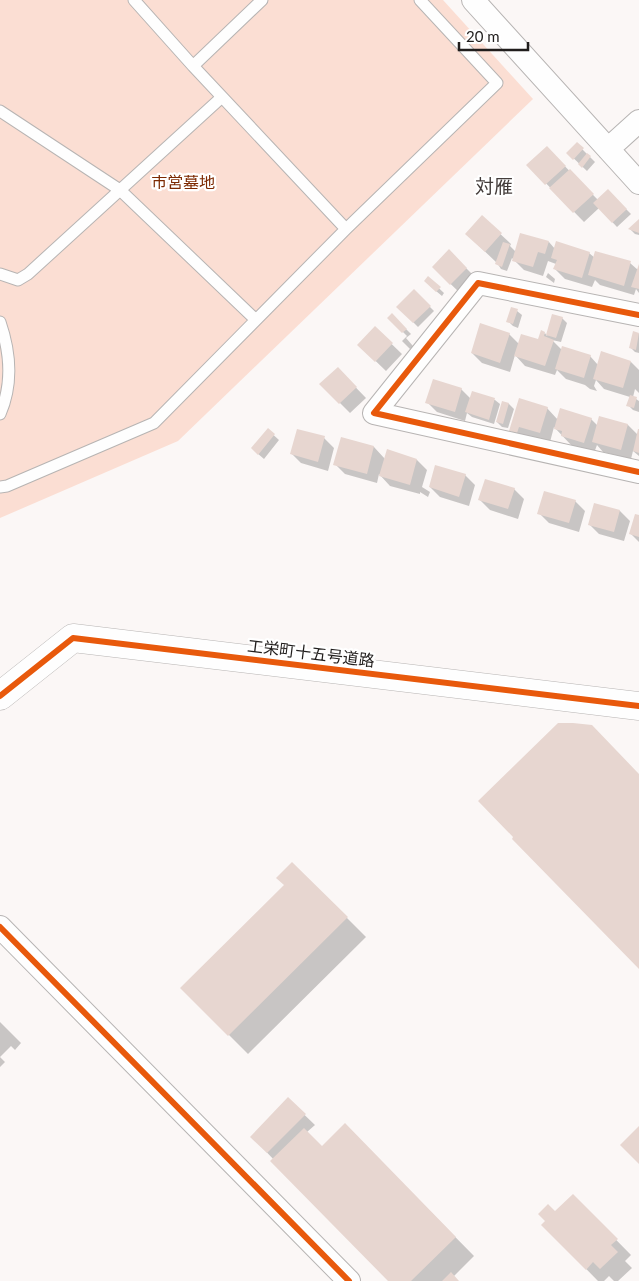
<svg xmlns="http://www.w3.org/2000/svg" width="639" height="1281" font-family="Lato,'Noto Sans JP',sans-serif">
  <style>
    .green { fill: #fbded3 }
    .shadow { fill: #0003 }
    .building { fill: #e7d6d0 }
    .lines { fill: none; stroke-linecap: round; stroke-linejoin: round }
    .service-casing { stroke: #b7b4b3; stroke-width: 13 }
    .minor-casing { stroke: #b7b4b3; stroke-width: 24 }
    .tertiary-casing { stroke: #b7b4b3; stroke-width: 29 }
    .service { stroke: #fefefe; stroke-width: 11 }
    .minor { stroke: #fefefe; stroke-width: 22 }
    .tertiary { stroke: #fefefe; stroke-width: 28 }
    .cycleway-casing { stroke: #fff; stroke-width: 9 }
    .cycleway { stroke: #e8590c; stroke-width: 6 }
    .labels { text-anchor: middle; stroke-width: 4.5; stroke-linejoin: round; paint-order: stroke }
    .park-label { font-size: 16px; fill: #7c2901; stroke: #fff }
    .street-label { font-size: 16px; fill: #201d1c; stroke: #fff }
    .quarter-label { font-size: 19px; fill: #443d3b; stroke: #fff }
  </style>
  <rect width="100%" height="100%" fill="#fbf7f6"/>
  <path class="green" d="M0,0H443L533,99L178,441L0,518Z"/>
  <path class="shadow" d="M577,144L595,162L587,171L568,153Z
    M547,148L598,200L608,191L631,214L617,227L599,208L584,222L528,165Z
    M482,217L511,244L510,246L516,252L549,242L555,249L589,253L595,258L630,263L638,270L639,267V293L636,289L634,295L600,285L595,280L592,287L565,279L555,269L556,264L548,261L543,276L524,270L512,258L507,271L501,269L497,263L477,244Z
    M639,221V235L635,234L630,229Z
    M449,251L477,279L461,294L433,267Z
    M548,273L555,279L554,283L546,277Z
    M428,278L444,293L442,296L430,286Z
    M414,291L434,311L418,327L398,307Z
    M517,311L522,315L518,328L513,326L508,321Z
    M392,315L411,334L406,338L413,346L410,349L402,341L407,336L389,318Z
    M553,315L562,318L567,323L561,342L552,340L562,350L590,356L598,365L631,362L639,370V393L635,389L633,397L639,401V412L633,410L628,405L630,397L604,389L596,380L594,386L597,391L590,389L585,385L566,379L557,370L555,375L525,366L515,355L510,372L482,363L472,353L509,334L519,344L538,341L545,333L547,336Z
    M375,328L402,354L386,371L359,345Z
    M634,333L639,334V353L635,352L630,347Z
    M338,369L366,398L350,413L321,384Z
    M461,389L471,399L473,393L495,400L500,404L494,424L472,417L467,413L465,421L437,412L427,402Z
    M503,402L509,404L514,409L508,428L502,427L497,422Z
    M547,408L558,420L591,419L598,426L600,417L628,425L638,435L639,432V456L633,451L631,459L603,452L597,445L594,453L572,446L554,427L550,442L521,440L511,430Z
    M268,430L279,440L264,459L257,453Z
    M324,438L334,448L328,471L301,463L291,453Z
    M342,438L374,447L385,459L417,460L427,470L422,487L430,492L428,497L420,492V494L390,486L379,474L377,483L345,474L335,464Z
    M465,475L475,485L469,506L440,497L430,487Z
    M514,489L524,499L518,519L490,510L480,500Z
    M575,501L585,511L579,532L549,523L539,513Z
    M595,504L620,511L630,521L624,541L599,534L589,524Z
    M639,517V542L631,534Z
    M292,863L366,937L248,1054L182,988L285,885Z
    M0,1022L21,1043L15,1050L11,1046L0,1057Z
    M0,1057L5,1062L0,1067Z
    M288,1099L315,1125L307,1132L322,1147L345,1125L474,1256L453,1277L458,1281H390L252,1137Z
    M573,1196L631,1255L625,1261L632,1268L618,1281H614L609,1276L604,1281H598L543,1225Z"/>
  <path class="building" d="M577,142L584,148L573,160L566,153Z
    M547,146L566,166L545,185L526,165Z
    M587,153L591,156L582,168L578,164Z
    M570,169L594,194L573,213L549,188Z
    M608,189L627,209L612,223L593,203Z
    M482,215L502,233L485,252L465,234Z
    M639,219V233L628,229Z
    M520,233L549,241L545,254L538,252L533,267L512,261Z
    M556,241L590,252L582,278L553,269L557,260L551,258Z
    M503,242L510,244L502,267L495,264Z
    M449,249L467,268L450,285L432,267Z
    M595,251L631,261L624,286L588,275Z
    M639,264V289L631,287Z
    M428,276L441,287L436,292L424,281Z
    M414,289L431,306L413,323L396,307Z
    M511,307L518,309L513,324L506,322Z
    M392,313L407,329L402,333L387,318Z
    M552,314L563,317L556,338L546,335Z
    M480,323L510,333L500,363L471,353Z
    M375,326L393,343L375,362L357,345Z
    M541,330L545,332L544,336L554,340L545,366L514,356L521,334L538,339Z
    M633,331L639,333L636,350L629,348Z
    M562,346L591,355L584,378L555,369Z
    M601,351L631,361L623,388L593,379Z
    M338,367L357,387L339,404L319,384Z
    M433,379L462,388L455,412L425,403Z
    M472,391L495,398L489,420L465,412Z
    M630,395L637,397L634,408L626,406Z
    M519,398L548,407L540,433L519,427L517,433L509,431Z
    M502,401L509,403L503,424L496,422Z
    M560,408L592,418L584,443L561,436L562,431L554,429Z
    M599,416L628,424L621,450L592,442Z
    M268,428L275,434L258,455L251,448Z
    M297,429L325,436L318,462L290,454Z
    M638,429H639V453L633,451Z
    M341,437L374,446L367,474L333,465Z
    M387,449L417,459L410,485L379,476Z
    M435,465L466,474L459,497L429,487Z
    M485,479L515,488L508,509L478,500Z
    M544,491L576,500L569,523L537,514Z
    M594,503L620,510L614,532L588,525Z
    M635,514L639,515V537L629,534Z
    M558,723H573L592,725L639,774V969L512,839L513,837L478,801Z
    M292,862L348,917L228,1036L180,988L284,885L276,878Z
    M288,1097L306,1114L267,1153L250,1137Z
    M345,1123L456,1237L411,1281H388L270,1161L304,1128L322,1146Z
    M639,1126V1164L620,1145Z
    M573,1194L618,1239L611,1245L618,1252L600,1269L593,1262L586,1270L541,1225L545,1221L538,1214L548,1204L555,1211Z
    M451,1272L459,1281H442Z"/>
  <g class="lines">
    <g class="service-casing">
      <path id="service" d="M134,0L193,66L346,229
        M193,66L262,0
        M0,111L120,190L256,320
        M0,274L18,280L28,274L222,97
        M0,322C10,351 13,384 0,414
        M0,487L7,486L154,423L346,229L497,83L420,0"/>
    </g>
    <g class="minor-casing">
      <path id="minor" d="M473,0L639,183
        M608,149L639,121
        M639,315L478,283L374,413L639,472
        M0,927L349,1281"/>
    </g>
    <g class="tertiary-casing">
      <path id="tertiary" d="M0,696L73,638L639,706"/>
    </g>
    <use href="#service" class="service"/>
    <use href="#minor" class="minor"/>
    <use href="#tertiary" class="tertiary"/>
    <g class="cycleway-casing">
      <path id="cycleway" d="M639,315L478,283L374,413L639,472
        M0,696L73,638L639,706
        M0,927L349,1281"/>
    </g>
    <use href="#cycleway" class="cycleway"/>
  </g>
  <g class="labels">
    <g class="park-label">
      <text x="183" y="188">市営墓地</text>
    </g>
    <g class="street-label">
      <text transform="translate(311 653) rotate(7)" y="6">工栄町十五号道路</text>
    </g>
    <g class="quarter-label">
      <text x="494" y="193">対雁</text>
    </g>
  </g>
  <path d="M459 42v8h69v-8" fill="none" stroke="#201d1c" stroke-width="2.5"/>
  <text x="466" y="42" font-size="15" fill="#201d1c" stroke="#ffffff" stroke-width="4" paint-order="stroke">20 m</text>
</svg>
